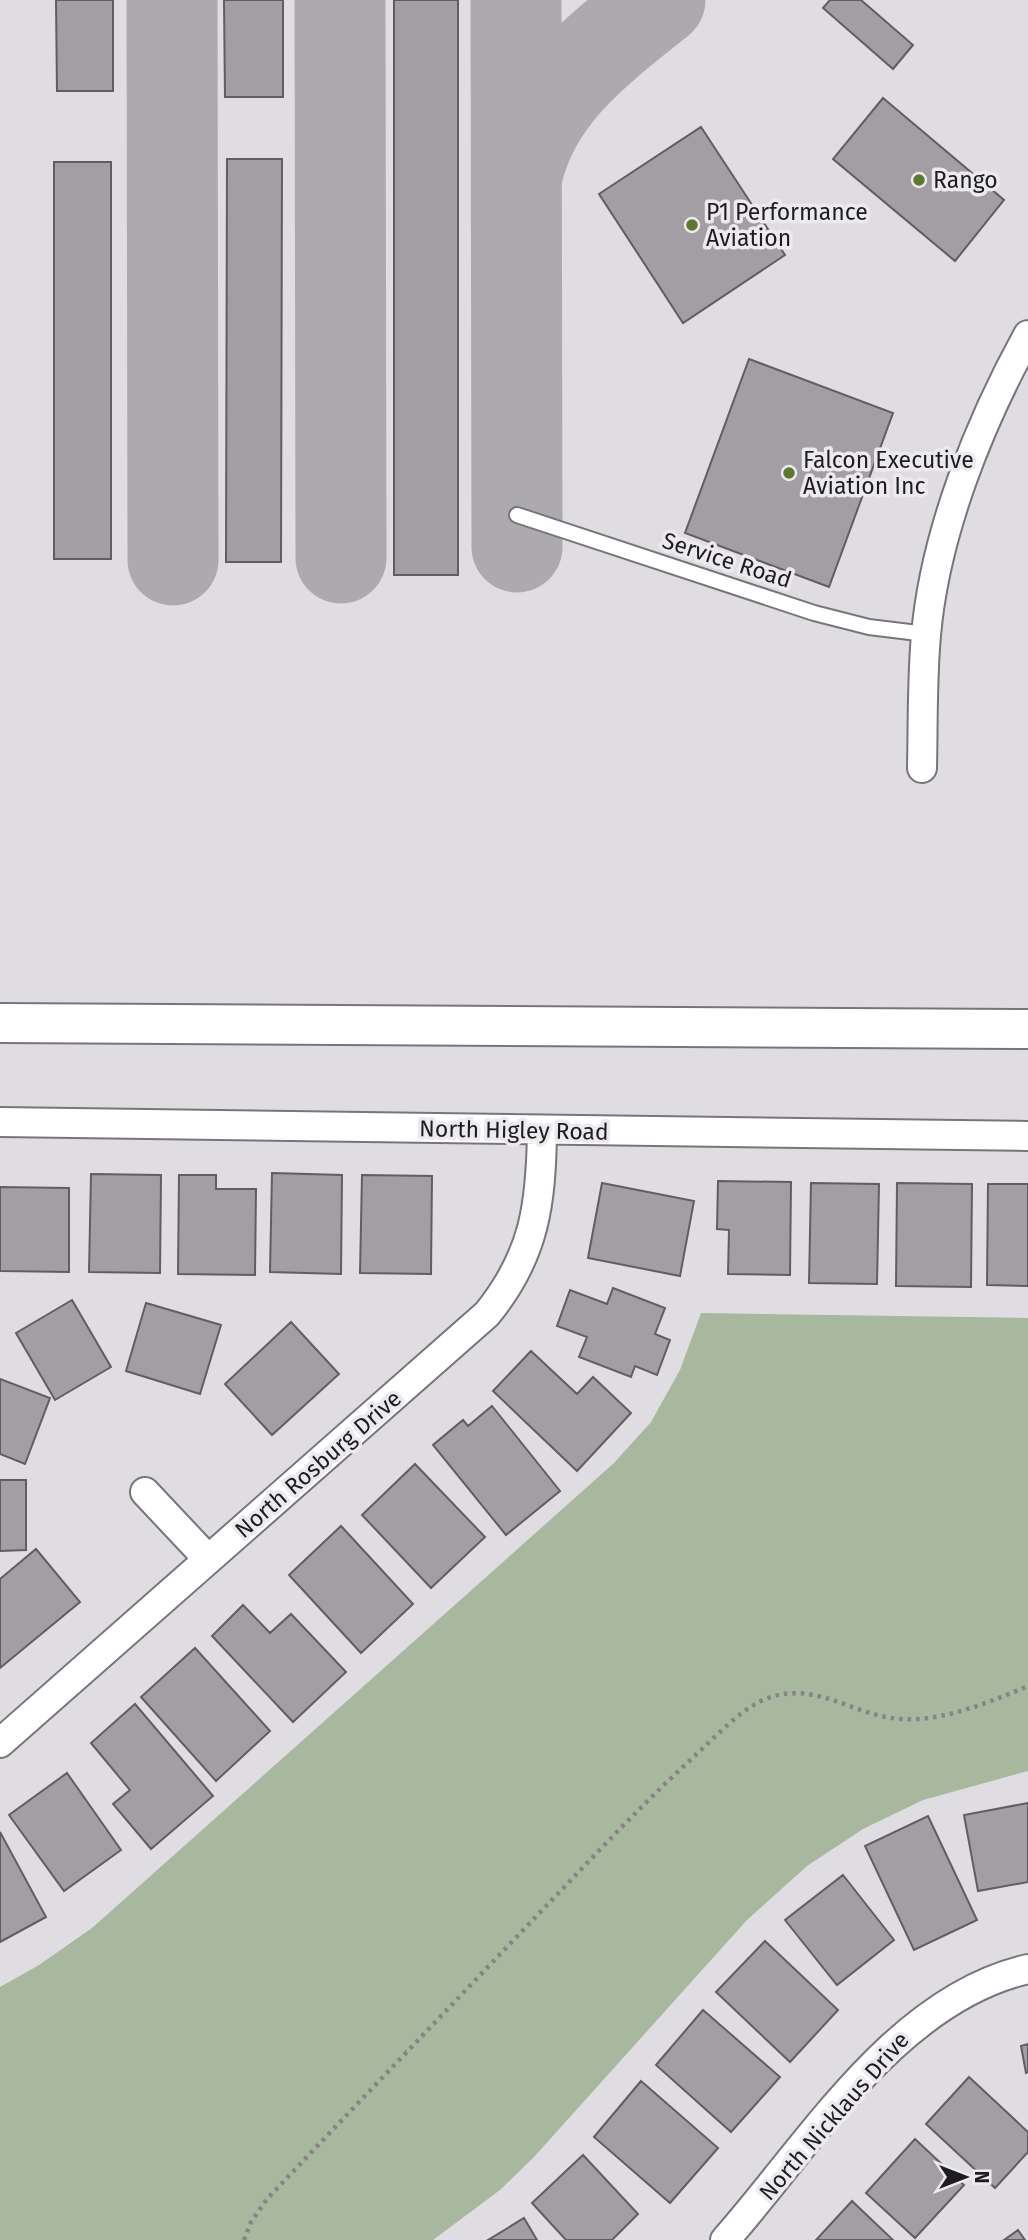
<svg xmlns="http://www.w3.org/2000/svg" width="1028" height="2240" font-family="'Fira Sans',sans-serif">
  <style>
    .green { fill: #a7b89e }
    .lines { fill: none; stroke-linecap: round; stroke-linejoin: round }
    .taxiway { stroke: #acaaae; stroke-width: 91 }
    .building { fill: #a29ea3; stroke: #615e63; stroke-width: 2 }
    .lane-casing { stroke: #78757a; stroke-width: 18 }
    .street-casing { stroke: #78757a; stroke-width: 32 }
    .secondary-casing { stroke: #78757a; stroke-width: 42 }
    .path { stroke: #868488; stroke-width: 4.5; stroke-dasharray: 3.5 5; stroke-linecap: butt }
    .lane { stroke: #fff; stroke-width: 14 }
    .street { stroke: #fff; stroke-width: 28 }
    .secondary { stroke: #fff; stroke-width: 38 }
    .poi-dot { fill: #5d792e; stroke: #edeaef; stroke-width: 2.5 }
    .labels { text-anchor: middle; stroke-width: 7; stroke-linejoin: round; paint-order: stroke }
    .poi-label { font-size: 23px; fill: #1d1c1e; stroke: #edeaef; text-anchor: start }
    .street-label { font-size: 23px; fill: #1d1c1e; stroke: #edeaef }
  </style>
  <rect width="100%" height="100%" fill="#e0dde2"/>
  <path class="green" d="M701,1313L1028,1318V1771L923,1800L863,1829L807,1866L747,1920L534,2157L500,2190L433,2240H0V1987L39,1965L92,1928L614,1463L651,1422L680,1370Z"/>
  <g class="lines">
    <path class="taxiway" d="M172,0L173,560
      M340,0L341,558
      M516,0L517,547
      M517,175C535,95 599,49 660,0"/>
  </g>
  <path class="building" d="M56,0H113V91H57Z
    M224,0H283V97H225Z
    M394,0H458V575H394Z
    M830,0H861L913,45L893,69L823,8Z
    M883,98L1004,200L955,261L833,159Z
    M701,127L785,255L683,323L599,194Z
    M227,159H282L281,562H226Z
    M54,162H111V559H54Z
    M749,359L893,413L829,587L685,533Z
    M272,1173L342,1175L341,1274L270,1272Z
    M91,1174L161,1175L160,1273L89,1272Z
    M179,1175H216V1189H256L255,1275L178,1274Z
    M362,1175L432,1176L431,1274L360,1273Z
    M718,1181L791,1182L790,1275L728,1274L729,1230L717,1229Z
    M602,1183L694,1201L680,1276L588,1258Z
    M811,1183L879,1184L877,1284L809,1283Z
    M897,1183L972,1184L971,1287L896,1286Z
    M988,1184H1028V1286L987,1285Z
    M0,1187L69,1188V1272L0,1271Z
    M613,1288L665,1308L655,1334L670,1340L657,1375L635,1366L631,1377L579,1357L587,1337L557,1326L570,1290L607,1304Z
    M72,1300L111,1367L55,1400L16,1333Z
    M146,1303L221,1325L200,1394L126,1371Z
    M291,1322L339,1374L272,1435L225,1384Z
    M531,1351L577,1394L593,1377L631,1413L577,1471L493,1391Z
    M0,1379L50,1398L25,1464L0,1454Z
    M492,1406L560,1491L506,1535L433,1445L463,1420L468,1426Z
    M415,1464L485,1537L431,1588L362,1515Z
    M0,1480H26V1550L0,1551Z
    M341,1526L413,1604L361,1653L289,1575Z
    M36,1549L80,1602L0,1668V1579Z
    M243,1605L270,1633L291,1614L346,1672L293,1722L212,1636Z
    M195,1648L270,1731L216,1781L141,1697Z
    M135,1704L213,1796L151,1849L113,1804L130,1790L91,1743Z
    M67,1773L121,1850L64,1891L9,1815Z
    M1028,1803V1882L978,1891L964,1815Z
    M928,1816L977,1920L914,1950L865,1846Z
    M0,1832L46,1917L0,1942Z
    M843,1875L894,1940L837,1985L785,1920Z
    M765,1941L838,2010L790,2062L716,1992Z
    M703,2010L780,2077L731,2132L656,2065Z
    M1028,2044V2072L1026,2073L1021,2046Z
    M969,2077L1028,2132V2152L995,2188L926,2124Z
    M641,2081L718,2148L670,2203L594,2137Z
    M915,2139L964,2185L915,2238L866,2193Z
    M583,2155L638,2214L612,2240H566L532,2203Z
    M852,2201L893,2240H816Z
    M524,2218L537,2240H488Z
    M1018,2230L1025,2240H1004Z"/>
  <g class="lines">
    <g class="lane-casing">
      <path id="lane" d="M517,515L814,613L869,627L926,634"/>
    </g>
    <g class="street-casing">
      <path id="street" d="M922,768C923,724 922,679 926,635C935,533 979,424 1028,335
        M0,1122L1028,1136
        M145,1492L208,1559
        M0,1743L487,1314C535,1255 541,1204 542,1131
        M725,2240C810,2144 896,1999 1028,1969"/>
    </g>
    <g class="secondary-casing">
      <path id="secondary" d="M0,1023L1028,1029"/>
    </g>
    <path class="path" d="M244,2240L251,2222L267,2199C375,2085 484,1971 592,1858C628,1820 664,1784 701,1750C720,1732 740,1711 763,1700C814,1678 852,1716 901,1719C942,1722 990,1702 1028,1686"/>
    <use href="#lane" class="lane"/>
    <use href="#street" class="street"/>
    <use href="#secondary" class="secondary"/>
  </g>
  <g class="poi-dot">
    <circle cx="919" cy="180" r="7"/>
    <circle cx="692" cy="225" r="7"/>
    <circle cx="789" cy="473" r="7"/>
  </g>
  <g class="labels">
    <g class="poi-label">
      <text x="933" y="188">Rango</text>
      <text x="706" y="220">P1 Performance<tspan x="706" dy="26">Aviation</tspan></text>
      <text x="803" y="468">Falcon Executive<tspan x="803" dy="26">Aviation Inc</tspan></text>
    </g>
    <g class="street-label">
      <text transform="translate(727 560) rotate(18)" y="8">Service Road</text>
      <text transform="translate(514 1130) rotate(1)" y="8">North Higley Road</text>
      <text transform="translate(318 1464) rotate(-41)" y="8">North Rosburg Drive</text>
      <text transform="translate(834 2116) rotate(-49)" y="8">North Nicklaus Drive</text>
    </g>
  </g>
  <g transform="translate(965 2177) rotate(90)" stroke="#edeaef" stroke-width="5" paint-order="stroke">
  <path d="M0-5L12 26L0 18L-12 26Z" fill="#1d1c1e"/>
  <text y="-10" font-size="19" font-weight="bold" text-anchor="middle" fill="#1d1c1e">N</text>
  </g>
</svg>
